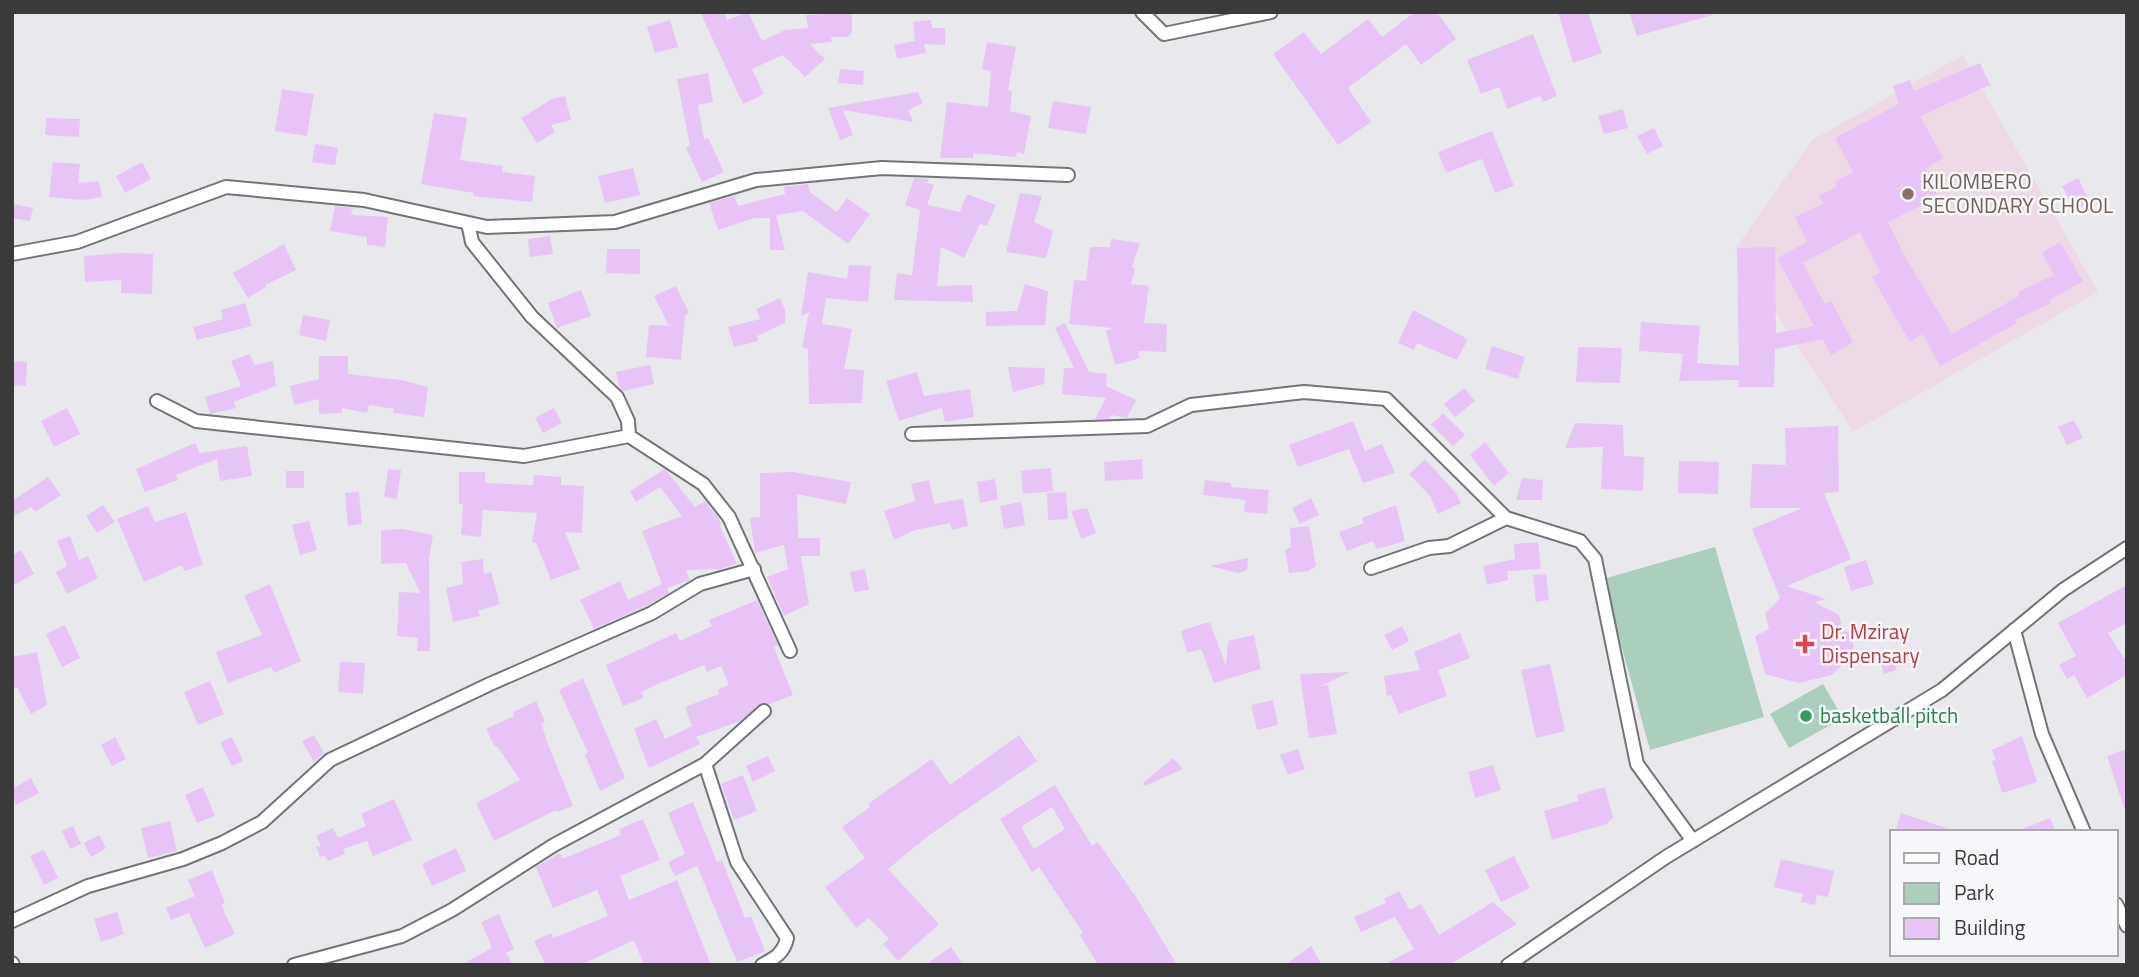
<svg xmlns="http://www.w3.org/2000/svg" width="2139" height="977" font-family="'Titillium Web',sans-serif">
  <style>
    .education { fill: #eed9e6 }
    .green { fill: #aacfbc }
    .building { fill: #e8c5f6; fill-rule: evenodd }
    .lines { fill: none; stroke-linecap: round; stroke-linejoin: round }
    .minor-casing { stroke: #737477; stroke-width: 16 }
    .minor { stroke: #fff; stroke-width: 12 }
    .education-dot { fill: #8d6e63; stroke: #f6f7fa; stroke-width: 2.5 }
    .health-dot { fill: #e0444e; stroke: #f6f7fa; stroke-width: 2.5 }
    .leisure-dot { fill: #2e9e5b; stroke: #f6f7fa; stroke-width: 2.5 }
    .labels { text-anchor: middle; stroke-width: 5; stroke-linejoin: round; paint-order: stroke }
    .education-label { font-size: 21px; fill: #785e54; stroke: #f6f7fa; text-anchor: start }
    .health-label { font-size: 21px; fill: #be3a42; stroke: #f6f7fa; text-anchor: start }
    .leisure-label { font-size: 21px; fill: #27864d; stroke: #f6f7fa; text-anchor: start }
  </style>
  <rect width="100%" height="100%" fill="#e9e9ed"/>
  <path class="education" d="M1963,55L2098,292L1853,432L1735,249L1812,140Z"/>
  <path class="green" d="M1715,547L1764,717L1650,750L1603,579Z
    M1823,684L1843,718L1789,748L1770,714Z"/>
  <path class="building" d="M700,12H724L727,20L748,12L762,41L785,30L808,28L806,15L852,12V32L848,37H831L832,42L810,44L825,59L805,77L783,55L752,69L764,94L743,104Z
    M1415,12H1437L1456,39L1421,65L1406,44L1348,88L1371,122L1338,145L1273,54L1304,32L1321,54L1368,19L1382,37Z
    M1558,12H1588L1602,53L1573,63Z
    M1629,12H1712L1713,15L1637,36Z
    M670,20L678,47L655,53L647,27Z
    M931,20L932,28H945V45L924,44L926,53L897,59L894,45L915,41L913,22Z
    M1533,34L1557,96L1543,102L1540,96L1507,109L1499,87L1481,94L1467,60Z
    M987,42L1016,47L1008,90L1012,91L1010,111L1031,116L1024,154L1017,152L1016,157L973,153V158H940L947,102L988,107L991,71L982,69Z
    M1980,63L1990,85L1920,116L1943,158L1925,169L1938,197L1888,222L1905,257L1952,334L2019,296L2018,292L2054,275L2042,253L2060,242L2083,281L2049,300L2051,303L2015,320L2017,323L1940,366L1923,334L1910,342L1872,277L1880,272L1860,232L1803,263L1825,304L1831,301L1853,342L1831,355L1823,339L1775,349L1774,387H1738L1739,380L1679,381L1683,354L1639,351L1641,322L1700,326L1697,363L1739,366L1737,248L1775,247L1776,333L1814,326L1777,258L1807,242L1795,217L1823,204L1819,196L1837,186L1835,181L1853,172L1835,138L1899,104L1893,86L1910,80L1914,91Z
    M840,69L864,71L863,85L838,83Z
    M708,73L713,102L698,105L704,140L708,138L724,172L702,182L686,148L690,146L677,79Z
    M282,89L314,94L307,136L275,131Z
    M918,92L923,103L908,110L913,122L843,110L853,135L840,140L828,108Z
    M565,96L571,120L551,125L555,132L537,143L521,118L552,99Z
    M1053,101L1091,107L1086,134L1048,128Z
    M1623,109L1628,128L1604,134L1598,116Z
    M434,113L467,118L460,160L503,166L502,172L535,176L532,202L473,196L474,193L421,184Z
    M46,118L80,119L79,137L45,135Z
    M1654,128L1663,146L1647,154L1637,136Z
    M1492,131L1514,186L1495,193L1482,159L1446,173L1438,152Z
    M315,144L338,148L335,165L312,162Z
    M53,162L80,164L78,183L99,181L102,197L83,200L49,197Z
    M142,162L151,179L125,193L116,176Z
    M633,168L640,195L605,203L598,176Z
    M914,178L929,179L927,183L934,185L927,205L960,212L967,194L996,205L987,226L980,224L964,258L941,247L937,286L972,285L973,302L894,300L897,273L912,275L920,210L905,205Z
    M2078,178L2090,202L2075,210L2062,186Z
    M808,184L810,192L837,212L847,198L870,214L848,244L803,211L776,215L785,250H770V218H755L718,230L709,203L734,196L738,206L785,194L784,187Z
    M1020,193L1042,196L1034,222L1053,231L1046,258L1006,252Z
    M12,204L33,208L30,221L12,218Z
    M335,206L353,208L351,215L388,217L385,247L367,245V237L330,231Z
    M550,236L553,254L530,257L528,239Z
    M1111,239L1140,243L1132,267L1135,268L1131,284L1149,286L1144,323L1167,324L1166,352L1138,351L1140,358L1115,365L1106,331L1112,328L1069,324L1074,280L1086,281L1090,247H1110Z
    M284,244L296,270L265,285L266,287L248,298L233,273Z
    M607,249H640V274L606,273Z
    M123,253L153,254L152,294L121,293V280L85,282L84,256Z
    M849,265L871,266L868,302L826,298L822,324L852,329L844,369L864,370L862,403L809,404L808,349L802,347L809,312L801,316L808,272L847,279Z
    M1025,284L1048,291L1045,325L986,326V312L1017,311Z
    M676,286L689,313L685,315L681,360L646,357L649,325L669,326L654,296Z
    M581,290L591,316L557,328L548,303Z
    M780,298L785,310V323L757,336L758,341L734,347L728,327L760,319L756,309Z
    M245,303L252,326L197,340L193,327L223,319L221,310Z
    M1413,310L1468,339L1457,360L1417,343L1414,350L1398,343Z
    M303,315L330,320L326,341L299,335Z
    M1065,323L1089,372L1107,374L1106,386L1136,400L1127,418L1111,415L1109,419H1095L1106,398L1062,394L1064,368H1074L1055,328Z
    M1492,346L1525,357L1518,379L1485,369Z
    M1578,347L1622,348L1620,383L1576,382Z
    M250,354L254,365L273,361L276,386L234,402L236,408L210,414L205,397L241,386L231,361Z
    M319,356H348V374L401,380L428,387L424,417L393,413L394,409L369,405L367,413L342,408V413L319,414V399L294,405L290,386L319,379Z
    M12,361L27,362L26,386L12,385Z
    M650,365L654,384L623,391L619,386L616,372Z
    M1008,367L1045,368L1044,384L1013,392Z
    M917,372L924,396L970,389L974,417L945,422L942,408L899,421L886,381Z
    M1464,388L1475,401L1455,417L1444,404Z
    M67,408L80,434L54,447L41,421Z
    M554,408L562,423L543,433L535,418Z
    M1443,413L1465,435L1453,446L1431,425Z
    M2074,420L2083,438L2067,445L2058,427Z
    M1353,421L1365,451L1382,444L1395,473L1363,483L1349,449L1298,467L1289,445Z
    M1575,423L1623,425L1624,456L1644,457L1643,491L1601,489L1603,447L1565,448Z
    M1838,426L1839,492L1824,493L1851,559L1787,586L1826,599L1814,602L1839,615L1843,631L1850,632L1855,652L1832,675L1799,683L1765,674L1755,636L1769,629L1765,613L1780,598L1752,529L1802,508H1750L1752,464L1786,465L1785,428Z
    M1485,442L1509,473L1494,486L1470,455Z
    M195,443L200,453L247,446L252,476L220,481L217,459L176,475L178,480L145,492L136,469Z
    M1142,459L1143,479L1105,481L1104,462Z
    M1425,459L1456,493L1461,503L1438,514L1430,496L1409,474Z
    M1679,461L1719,462L1718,494L1678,493Z
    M1051,468L1053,491L1023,494L1021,471Z
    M388,469L401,470L397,499L384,497Z
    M665,469L695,507L705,501L721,522L720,526L737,564L720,569L686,570L690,580L667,588L669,593L648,605L594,629L580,600L620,581L628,600L662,584L642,531L682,516L660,487L636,502L630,491Z
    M286,471H304V488H286Z
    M459,472H485V483L533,485L534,475L561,477V485L584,486L582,533L565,532L580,569L551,580L536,543L532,542L537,513L483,510L481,537L461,535L463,504H459Z
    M793,472L851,482L846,504L797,494L798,538H820V556H801L809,604L784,616L767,577L788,569L784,545L755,553L750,518L760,517V473Z
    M48,477L61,495L35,512L31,507L12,517V501Z
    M1522,478L1543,480L1542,500H1516Z
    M995,479L998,499L980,503L977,482Z
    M929,480L934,504L963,499L968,526L952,530L950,523L915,530L894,540L884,511L915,501L911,484Z
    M1205,480L1231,483V487L1269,490L1267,514L1244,512L1245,500L1203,495Z
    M359,492L362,524L348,526L345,493Z
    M1066,492L1068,519L1048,520L1047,493Z
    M1311,498L1319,515L1300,524L1292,508Z
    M1021,502L1025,525L1004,529L1000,506Z
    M103,505L115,522L97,533L86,516Z
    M1396,505L1405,541L1377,549L1373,541L1347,551L1339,532L1364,523L1362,518Z
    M148,506L155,522L186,512L203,565L184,571L182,565L144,582L117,519Z
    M1087,508L1096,533L1081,539L1071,511Z
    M309,521L317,550L300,555L292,525Z
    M1309,526L1316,566L1308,571L1289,573L1285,550L1291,547L1290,528Z
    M403,529L433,535L429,559L430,651H417L418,638L397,636L399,592L420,593L406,563L381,564V530Z
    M70,536L79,560L88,556L98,578L67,594L56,572L67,566L57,541Z
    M1538,542L1541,569L1507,571L1508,580L1487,585L1483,566L1515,559L1514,544Z
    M21,550L34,574L12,586V555Z
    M1248,558L1247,570L1238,573L1210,566Z
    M483,559L484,574L491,572L500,604L478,611L480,616L453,622L446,588L463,584L461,562Z
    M1866,560L1874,584L1851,591L1844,567Z
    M865,569L869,590L854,592L850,572Z
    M1546,574L1549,600L1536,602L1533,575Z
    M270,584L301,661L274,673L271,667L228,683L216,652L262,635L244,596Z
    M2127,585V623L2108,633L2127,663V675L2087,698L2074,675L2067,679L2059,665L2076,656L2058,623Z
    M757,600L778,645L774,647L793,695L770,704L762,703L740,721L696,737L700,744L649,768L634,729L656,719L665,739L692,726L685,707L719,694L717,690L729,685L721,666L707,672L704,665L658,684L641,692L644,698L623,706L606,665L676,633L680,641L712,626L709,620Z
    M1205,623H1210L1226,666L1228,641L1254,635L1261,669L1214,683L1201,649L1187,653L1181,631Z
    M65,625L80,658L62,667L46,634Z
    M1402,626L1409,641L1392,650L1384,635Z
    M1460,633L1470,658L1438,670L1447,696L1399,714L1391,695L1387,696L1384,676L1420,670L1414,652Z
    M37,652L47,705L31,714L17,687L12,688V657Z
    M1891,652L1897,670L1884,674L1878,656Z
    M340,662L365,663L363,694L338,692Z
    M1550,664L1565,731L1536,738L1521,670Z
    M1350,672L1321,686L1328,685L1337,734L1309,738L1300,674Z
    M583,678L625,778L600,791L585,755L588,753L559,690Z
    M210,681L224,714L198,725L184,692Z
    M1273,700L1278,725L1257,730L1251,705Z
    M536,701L545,722L541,723L548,744L573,806L557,812L556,810L494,841L476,803L520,780L497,746L495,747L486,729L514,716L513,712Z
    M314,735L324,753L314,762L302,741Z
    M1019,735L1037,761L928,836L888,869L939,924L898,961L883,944L889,939L869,918L856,928L825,887L865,858L842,827L870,807L868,804L932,759L950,785Z
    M2022,736L2037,782L2002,793L1992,761L1996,760L1992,750Z
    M115,737L126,759L112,766L101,745Z
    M232,737L243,761L232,766L220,742Z
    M1298,749L1305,769L1288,775L1280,755Z
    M2127,749V808H2124L2107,756Z
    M768,756L775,771L753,782L746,766Z
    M1173,758L1183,769L1145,786L1143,783Z
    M1493,765L1501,790L1475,798L1468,772Z
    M743,775L757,811L734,820L721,784Z
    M31,778L39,793L16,805L12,789Z
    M1055,785L1092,846L1098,842L1138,900L1177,965H1098L1080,935L1083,933L1039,867L1032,872L1000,819ZM1052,807L1065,829L1034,849L1021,827Z
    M203,787L215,816L197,823L185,795Z
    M1605,787L1613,818L1607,824L1552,840L1544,811L1579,801L1577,795Z
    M394,799L412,840L373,856L367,841L343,849L345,854L328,861L325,855L320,857L316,847L321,846L316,836L333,828L338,838L366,826L361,814Z
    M693,802L717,862L722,860L745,918L751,916L765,951L737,962L697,866L675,876L668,862L685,854L668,813Z
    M1901,813L1949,829L1948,832H1895Z
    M2050,818L2056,832H2017V831Z
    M643,819L660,860L620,876L629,900L677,880L711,965H644L634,940L581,965H546L534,941L551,933L553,938L608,916L597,890L553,908L536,867L560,853L562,859L621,835L619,829Z
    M170,821L177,851L148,858L141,828Z
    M73,826L81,844L70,849L62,831Z
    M99,835L106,848L91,857L84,843Z
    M456,848L466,871L432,886L422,864Z
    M44,850L58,878L44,885L30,856Z
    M1514,856L1530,888L1501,902L1485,870Z
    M1781,859L1834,871L1828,897L1817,895L1815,905L1801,902L1803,894L1774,887Z
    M212,870L225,903L221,905L235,934L205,948L189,913L171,920L166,908L195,896L188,880Z
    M1399,891L1410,910L1421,904L1439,935L1493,902L1517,924L1449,965H1383L1414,949L1395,917L1361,932L1354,917L1386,903L1384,899Z
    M117,912L124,934L101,942L94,919Z
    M499,914L514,949L506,953L513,965H461L492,948L481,922Z
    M1311,946L1322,965H1285Z
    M951,947L963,965H925Z"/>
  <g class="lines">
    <g class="minor-casing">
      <path id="minor" d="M1142,12L1164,34L1271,12
        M468,223L472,242L532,317L617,397L628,421L629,436
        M12,254L77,242L226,187L364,200L487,227L615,222L756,180L882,168L1068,175
        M157,401L196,421L524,456L629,436L703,484L729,517L790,651
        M912,434L1147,426L1191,405L1304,392L1386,399L1506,518L1580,541L1595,559L1637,764L1693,841
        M1371,568L1429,548L1449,546L1506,518
        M2014,630L2042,734L2084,832
        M705,764L737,862L787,938C784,953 775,958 762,965
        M2116,904L2127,926
        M12,921L88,886L183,859L222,843L262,822L330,760L490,684L652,613L700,584L754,569
        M12,963L13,965
        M294,965L402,936L452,910L554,845L705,764L764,711
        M1508,965L1666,857L1942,690L2063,590L2127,548"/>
    </g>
    <use href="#minor" class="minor"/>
  </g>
  <circle class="education-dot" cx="1908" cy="194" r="7"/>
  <path class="health-dot" d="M1801.5 633.5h7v7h7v7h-7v7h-7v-7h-7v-7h7z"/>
  <circle class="leisure-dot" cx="1806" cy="716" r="7"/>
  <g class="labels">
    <g class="education-label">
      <text x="1922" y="189">KILOMBERO<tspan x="1922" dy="24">SECONDARY SCHOOL</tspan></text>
    </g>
    <g class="health-label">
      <text x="1821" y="639">Dr. Mziray<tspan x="1821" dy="24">Dispensary</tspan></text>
    </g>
    <g class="leisure-label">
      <text x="1820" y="723">basketball pitch</text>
    </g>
  </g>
  <rect width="2139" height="977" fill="none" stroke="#3a3a3b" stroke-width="28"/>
  <rect x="1890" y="830" width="228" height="126" fill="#f6f7fa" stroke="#ababae" stroke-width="2"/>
  <rect x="1904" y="853" width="35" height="10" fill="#ffffff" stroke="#ababae" stroke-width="2"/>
  <text x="1954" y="865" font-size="21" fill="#3a3a3b">Road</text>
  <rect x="1904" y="883" width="35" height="21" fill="#aacfbc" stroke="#ababae" stroke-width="2"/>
  <text x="1954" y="900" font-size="21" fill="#3a3a3b">Park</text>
  <rect x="1904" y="918" width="35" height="21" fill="#e8c5f6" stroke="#ababae" stroke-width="2"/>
  <text x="1954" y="935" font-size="21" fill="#3a3a3b">Building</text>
</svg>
